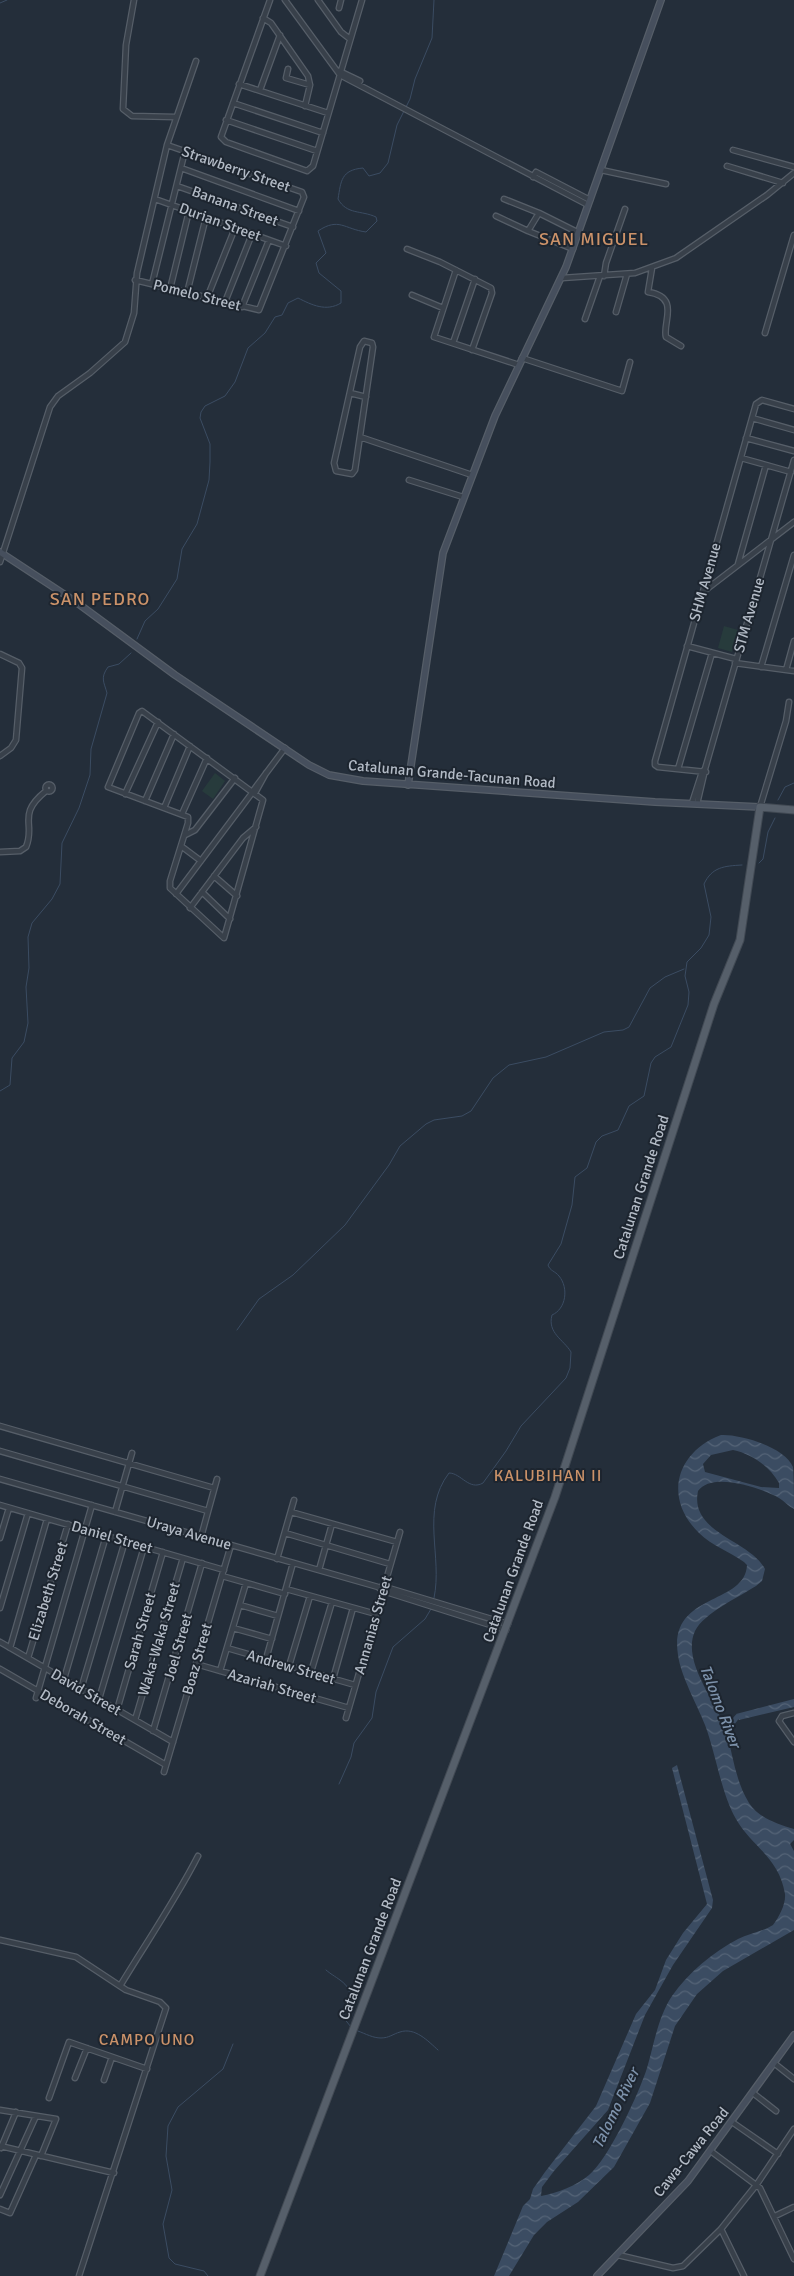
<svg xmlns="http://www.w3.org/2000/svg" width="794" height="2276" font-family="Signika,sans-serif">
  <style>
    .green { fill: #273b3c }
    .water { fill: url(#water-waves); fill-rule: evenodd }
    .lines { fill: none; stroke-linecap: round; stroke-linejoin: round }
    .stream { stroke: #3b4c62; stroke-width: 1 }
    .canal { stroke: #3b4c62; stroke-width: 5 }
    .street-casing { stroke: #565e68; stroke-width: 7 }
    .secondary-casing { stroke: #565e68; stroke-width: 8 }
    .primary-casing { stroke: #414953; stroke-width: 9 }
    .street { stroke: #38404a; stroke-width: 4.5 }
    .secondary { stroke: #464f5d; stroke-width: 5.5 }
    .primary { stroke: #565f6a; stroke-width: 7 }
    .labels { text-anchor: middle; stroke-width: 4; stroke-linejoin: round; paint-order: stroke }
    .street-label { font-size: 15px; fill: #b3bbc6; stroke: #1d252f }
    .neighbourhood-label { font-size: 16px; letter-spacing: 1px; fill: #cb9269; stroke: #1d252f }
    .water-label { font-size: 16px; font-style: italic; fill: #7d92ab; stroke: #1d252f }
    .quarter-label { font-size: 18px; letter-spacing: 1px; fill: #cb9269; stroke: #1d252f }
  </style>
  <defs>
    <pattern id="water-waves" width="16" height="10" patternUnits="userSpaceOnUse" patternTransform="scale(1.25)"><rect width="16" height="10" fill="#3b4c62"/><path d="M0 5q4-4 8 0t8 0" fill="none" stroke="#556477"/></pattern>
  </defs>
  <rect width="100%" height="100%" fill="#242e3a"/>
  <path class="green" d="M724,626L738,630L732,652L718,648Z
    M215,773L225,781L213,799L202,791Z"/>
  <path class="water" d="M721,1435C740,1434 785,1447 793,1467C794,1479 794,1497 794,1509C788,1506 784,1501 779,1498C761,1488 712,1471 698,1491C689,1533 750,1540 765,1569L762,1581L756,1586C739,1597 704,1613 695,1631C681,1661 717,1703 726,1730C733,1755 735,1780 749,1803C759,1818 777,1824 794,1829V1840L790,1844L794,1851V1930L723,1971L697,1994L675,2026L650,2103L614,2167L578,2202L547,2222L534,2235L509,2276H494L523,2206L530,2199L533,2189L545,2172L596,2106L636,2014L655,1990L666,1960L683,1933L707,1904L672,1768L677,1765L713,1900L712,1908L673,1965L645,2015L608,2110L554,2171L542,2187L541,2196C557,2193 576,2186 589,2175C609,2158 639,2093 647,2068C654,2044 658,2017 672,1996C688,1973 713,1952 738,1939C749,1933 762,1932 773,1925C779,1917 786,1904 785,1894C779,1857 752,1847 736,1819C721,1793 716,1754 705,1725C697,1704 681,1677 678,1655C668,1592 745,1606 747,1565L744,1562C729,1551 712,1546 699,1533C663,1498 676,1452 721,1435ZM733,1450C752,1454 769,1466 779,1483V1488L761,1487L705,1472L703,1464L711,1455Z
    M794,1699V1707L739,1720L736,1714Z"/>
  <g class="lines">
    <path class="stream" d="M0,3L7,0
      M137,639L145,621L158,609L177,579L182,549L197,524L209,480L210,462V444L200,418L201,412L205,406L225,396L235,382L248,348L265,333L275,317L282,315L288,303L298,298C312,305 326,312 341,303V291L319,273L316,263L326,253L318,231C339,217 344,229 366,232L377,221L376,217C361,210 347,215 338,199C341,181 341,170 363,168L369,176L380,173L388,163L397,125L410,99L415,79L432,38L434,0
      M778,800L785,787L794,783
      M759,863L763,859L768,832L775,818
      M0,1091L10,1085L12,1058L24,1042L28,1023L26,987L29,968L28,937L32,923L52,899L60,884L62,843L79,808L90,775L91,749L107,693C104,682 100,678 108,667L119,664L131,653
      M237,1330L259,1299L293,1275L345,1225L389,1165L400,1146L426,1124L434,1120L462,1116L471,1111L493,1078L509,1065L546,1057L604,1032L623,1030L629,1027L650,988L665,977L684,969
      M434,1598C443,1556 420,1511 449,1473C461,1473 469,1491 483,1483L506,1451L521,1426L566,1378L570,1368L571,1352C564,1340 547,1333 552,1315C566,1309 569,1288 559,1276C555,1271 550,1271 548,1265L561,1244L572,1205L575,1177L587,1168L596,1142L602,1136L618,1130L629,1106L644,1096L651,1063L655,1057L671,1047L688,1005L689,992L685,976L687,962L701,948L709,935L711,917L704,884C712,867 724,866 742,865
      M339,1784L351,1757L354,1743L372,1718L376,1692L393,1647L425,1619L431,1609
      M326,1970C336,1979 354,1984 349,2001C347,2007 344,2011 343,2017L351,2027
      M358,2031C366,2034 373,2038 381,2038C389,2038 393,2034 400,2032C415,2027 428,2041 438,2050
      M208,2276L204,2271L175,2264L169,2258L163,2224L172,2190L166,2156L168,2126L178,2107L223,2069L233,2044"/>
    <path class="canal" d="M723,1735L737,1717L743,1716"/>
    <g class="street-casing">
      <path id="street" d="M134,0L126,45L123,109L132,116L175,117
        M270,0L221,137L226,142L307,171L313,166L362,0
        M285,0L340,75L588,205
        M318,0L341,32L350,39
        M339,8L341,0
        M263,18L271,23L308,76L310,85L305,106
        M288,69L286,78L310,85
        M339,71L360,81
        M239,84L328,113
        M260,90L280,35
        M233,103L323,133
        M226,120L317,151
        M733,150L794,167
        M727,166L783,183
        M181,168L299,211
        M601,170L666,184
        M533,177L536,172L590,200
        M177,186L293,227
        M155,199L286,246
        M504,199L539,213
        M496,216L528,231L539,213L579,233
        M528,231L573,249
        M407,249L440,262L491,288L492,293L472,350
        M652,268L648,292C681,297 662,323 666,337L681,346
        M456,270L434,337L519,365
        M604,276L606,263L625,209
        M562,278L635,273L676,258L767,195L794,173
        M135,280L259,310L304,197L302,192L167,145
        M152,284L185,151
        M170,289L189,211
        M187,293L206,217
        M412,295L443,308
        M207,298L235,228
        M225,302L252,234
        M242,307L269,240
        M616,312L627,274
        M585,319L600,276
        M765,333L794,235
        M364,341L372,343L373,347L355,470L352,474L336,471L334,463L360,347Z
        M453,343L475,279
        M522,358L622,391L630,362
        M350,393L366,397
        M752,418L794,430
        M360,437L472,475
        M746,438L794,451
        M741,458L791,472
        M409,480L463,497
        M0,562L50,407L58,396L90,373L125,342L134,313L137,273L167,145L196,61
        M738,564L766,465
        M703,592L794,522
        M687,646L736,659
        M0,654L19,663L22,668L16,740L11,748L0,756
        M735,663L794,671
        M761,667L794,555
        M786,670L794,641
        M142,711L263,800L224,938L170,888V881L188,823V817L108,787L139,713Z
        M678,769L712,653
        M706,772L658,767L655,765V761L756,404L762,400L794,409
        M45.5 788a3.5 3.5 0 1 1 7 0a3.5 3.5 0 1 1-7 0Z
        M252,792L285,748
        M125,794L158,722
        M145,801L174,734
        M692,803L702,772L705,769L794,460
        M697,804L705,770
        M760,807L786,721L789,702
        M164,808L190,746
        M182,814L207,758
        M185,835L195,830L235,778
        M181,846L201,861
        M0,852L20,851L26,847C36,824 16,815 46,791
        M214,876L237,896
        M202,892L230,919
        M176,894L252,793H255L266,773
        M190,908L243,838L256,827
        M0,1426L214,1488
        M0,1451L208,1511
        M0,1479L378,1587L383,1591L506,1630
        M0,1505L224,1570
        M115,1512L132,1453
        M291,1512L397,1542
        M285,1533L390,1564
        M201,1537L217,1479
        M0,1538L9,1508
        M277,1559L294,1500
        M319,1570L332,1524
        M222,1576L285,1594
        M382,1586L508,1624
        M286,1589L376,1614
        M240,1605L278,1616
        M0,1608L28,1513
        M233,1628L272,1639
        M0,1642L173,1742
        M10,1648L47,1519
        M227,1648L355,1685
        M28,1658L68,1524
        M266,1659L293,1563
        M196,1664L349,1708
        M289,1666L310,1596
        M0,1669L166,1765
        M220,1671L246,1583
        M311,1672L332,1602
        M64,1679L106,1536
        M333,1679L353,1608
        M81,1689L125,1541
        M36,1698L92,1505
        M99,1699L144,1547
        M117,1710L163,1552
        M794,1713L782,1716L779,1721L794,1742
        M346,1718L400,1532
        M135,1720L183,1558
        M153,1731L202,1563
        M164,1772L231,1545
        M0,1940L76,1957L126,1990L160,2002L166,2008L79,2276
        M120,1986C146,1943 175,1901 198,1856
        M774,2063L794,2079
        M75,2078L87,2048
        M104,2080L112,2057
        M753,2093L776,2111
        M49,2098L69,2042L147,2069
        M0,2110L56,2119L41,2156
        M732,2122L778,2154
        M0,2146L114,2173
        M1,2148L16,2112
        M712,2152L760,2188L794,2259
        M0,2195L36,2116
        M0,2209L10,2213L36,2155
        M775,2216L794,2207
        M721,2229L744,2276
        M618,2255L673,2268L683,2266L721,2229L757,2184L794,2129"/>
    </g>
    <g class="secondary-casing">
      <path id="secondary" d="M0,552L76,602L175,675L309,765L329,775L363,781L655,802L760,807
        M408,785L443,553L495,416L566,267L661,0
        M597,2276L688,2181L794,2035"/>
    </g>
    <g class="primary-casing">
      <path id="primary" d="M260,2276L555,1497L714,1004L740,940L760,807L794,810"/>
    </g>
    <use href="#street" class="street"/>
    <use href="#secondary" class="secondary"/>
    <use href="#primary" class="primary"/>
  </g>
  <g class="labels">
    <g class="street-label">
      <text transform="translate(236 169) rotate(19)" y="5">Strawberry Street</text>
      <text transform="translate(235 206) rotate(20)" y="5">Banana Street</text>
      <text transform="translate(220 222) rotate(20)" y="5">Durian Street</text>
      <text transform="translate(197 295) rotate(14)" y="5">Pomelo Street</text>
      <text transform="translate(705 582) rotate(-74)" y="5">SHM Avenue</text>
      <text transform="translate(749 615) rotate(-74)" y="5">STM Avenue</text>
      <text transform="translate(452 774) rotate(5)" y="5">Catalunan Grande-Tacunan Road</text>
      <text transform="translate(641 1187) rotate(-72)" y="5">Catalunan Grande Road</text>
      <text transform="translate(189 1533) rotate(16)" y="5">Uraya Avenue</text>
      <text transform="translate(112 1537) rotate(16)" y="5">Daniel Street</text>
      <text transform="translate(513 1571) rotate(-70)" y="5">Catalunan Grande Road</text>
      <text transform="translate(48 1591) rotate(-73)" y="5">Elizabeth Street</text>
      <text transform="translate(373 1625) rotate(-74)" y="5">Annanias Street</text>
      <text transform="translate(140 1631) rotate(-74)" y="5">Sarah Street</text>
      <text transform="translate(159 1639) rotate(-74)" y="5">Waka-Waka Street</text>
      <text transform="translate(178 1647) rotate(-74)" y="5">Joel Street</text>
      <text transform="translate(197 1659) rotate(-74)" y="5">Boaz Street</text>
      <text transform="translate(291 1667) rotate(16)" y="5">Andrew Street</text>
      <text transform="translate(272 1686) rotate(16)" y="5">Azariah Street</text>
      <text transform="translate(86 1692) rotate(30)" y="5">David Street</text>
      <text transform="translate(83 1717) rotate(30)" y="5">Deborah Street</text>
      <text transform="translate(370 1949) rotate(-69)" y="5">Catalunan Grande Road</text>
      <text transform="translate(691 2152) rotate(-51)" y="5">Cawa-Cawa Road</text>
    </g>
    <g class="neighbourhood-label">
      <text x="548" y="1481">KALUBIHAN II</text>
      <text x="147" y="2045">CAMPO UNO</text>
    </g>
    <g class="water-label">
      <text transform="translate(721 1706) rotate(69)" y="6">Talomo River</text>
      <text transform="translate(615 2108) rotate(-64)" y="6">Talomo River</text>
    </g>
    <g class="quarter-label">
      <text x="594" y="245">SAN MIGUEL</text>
      <text x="100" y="605">SAN PEDRO</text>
    </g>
  </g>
</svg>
